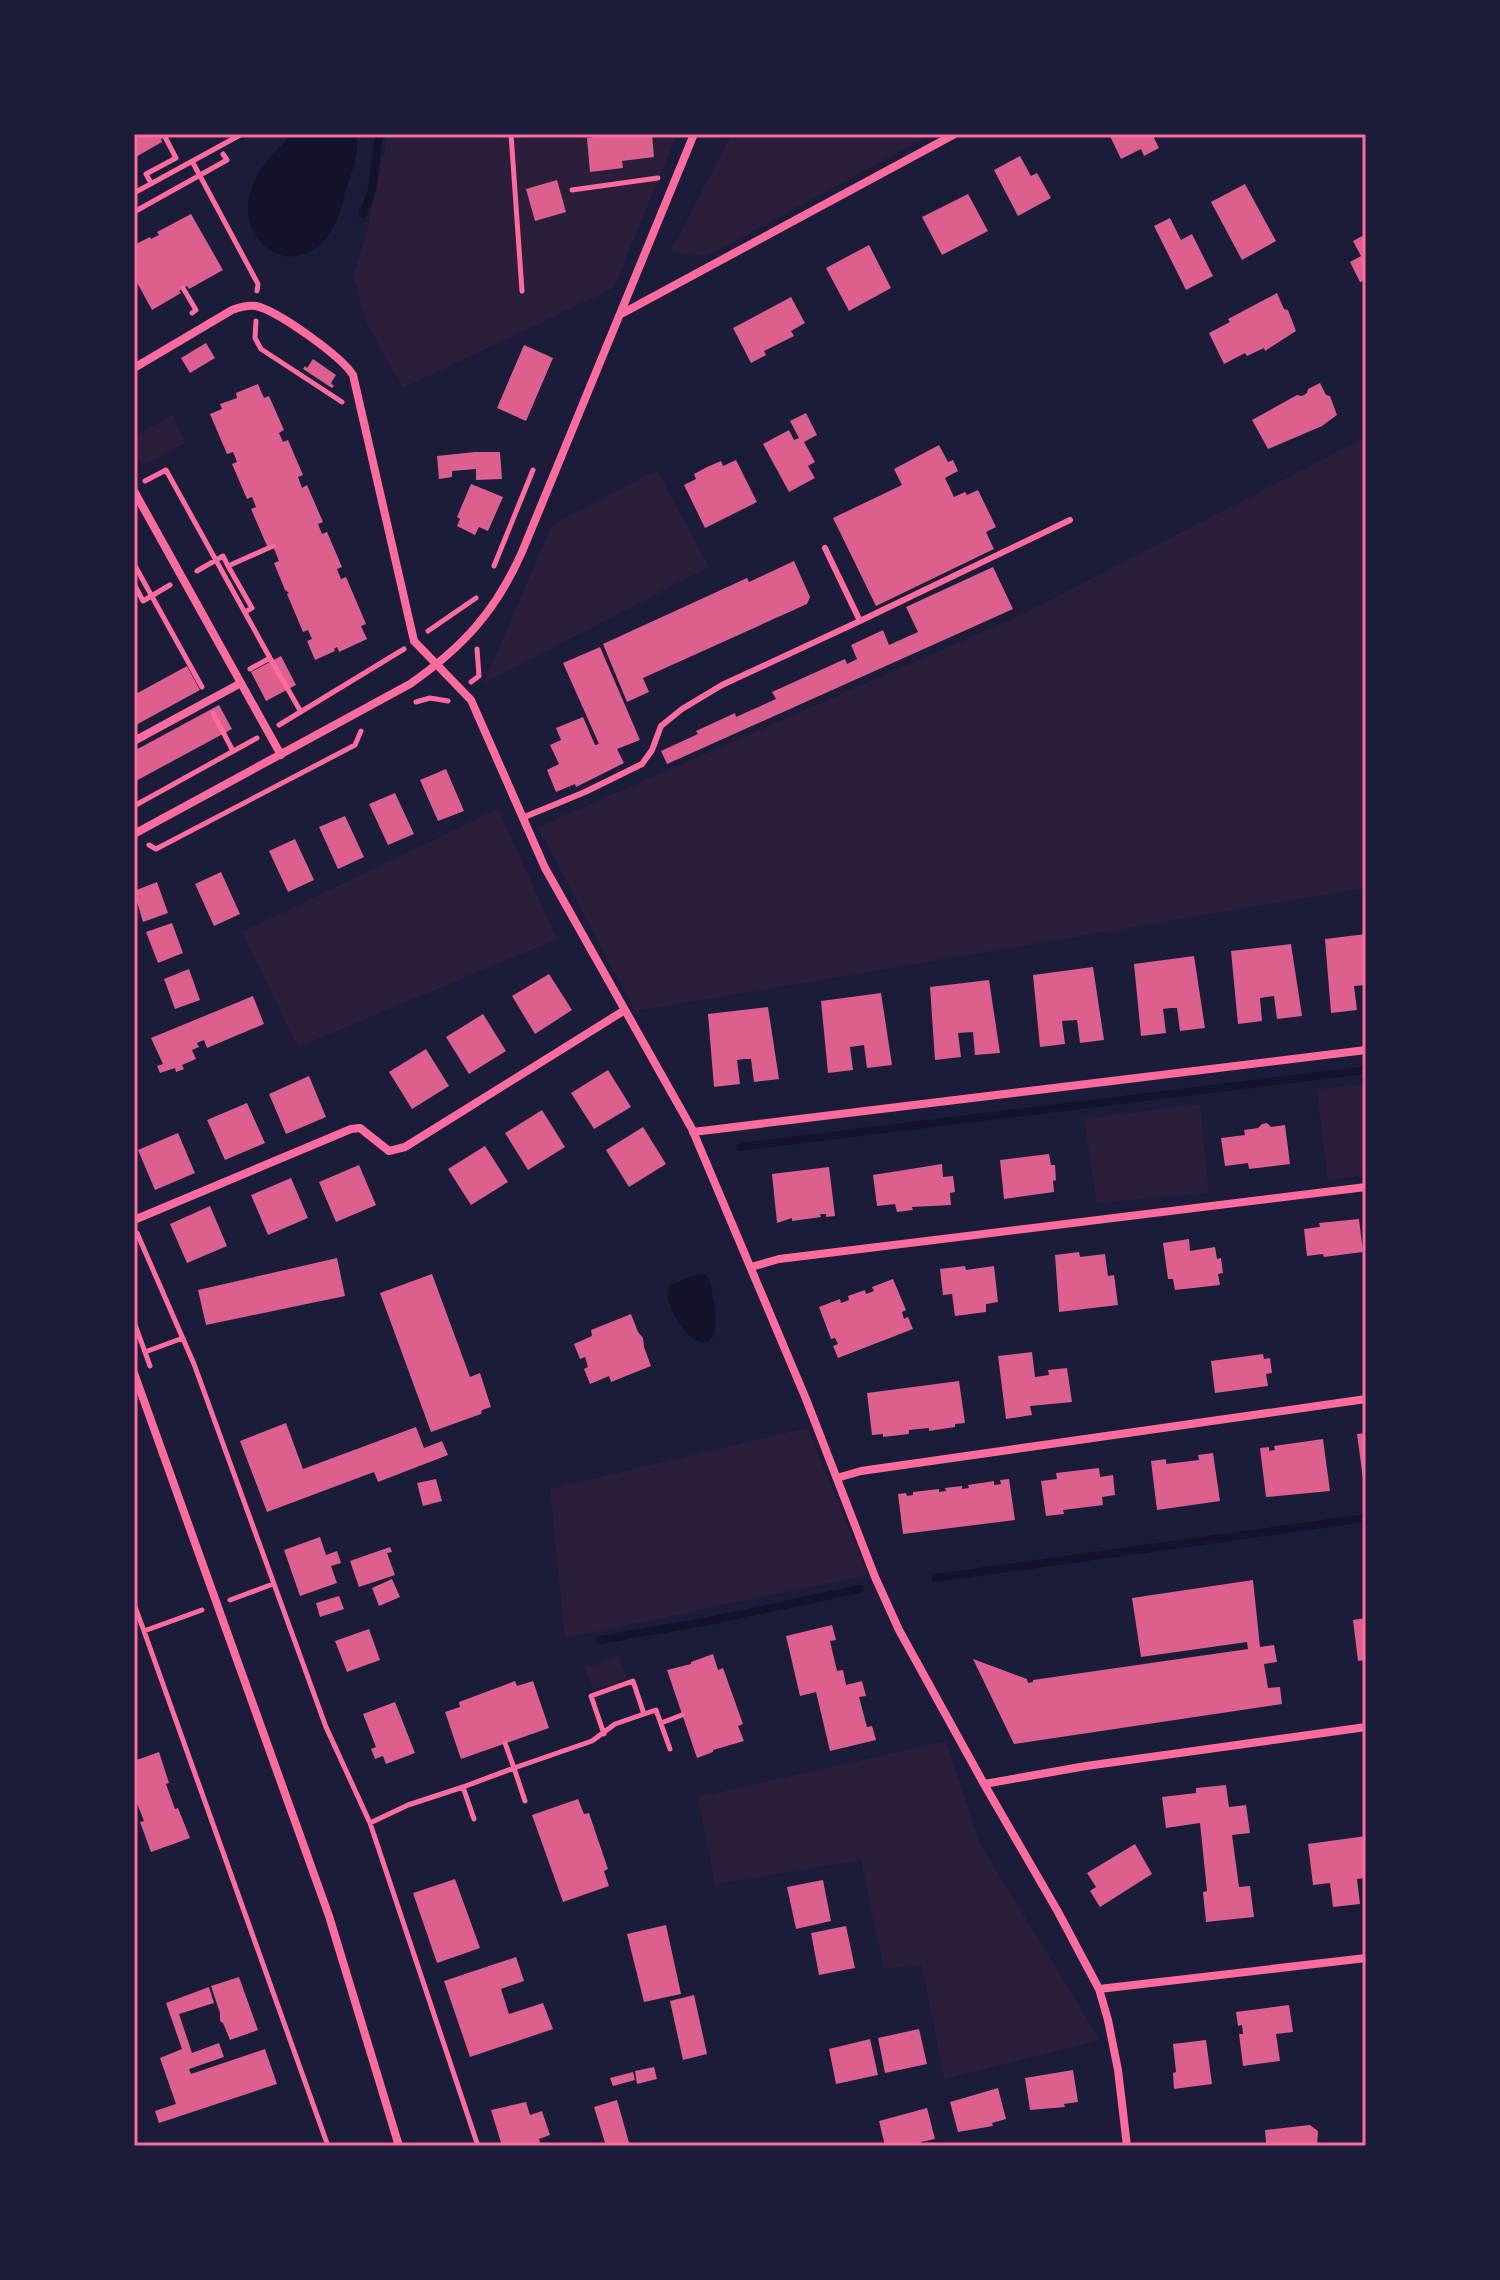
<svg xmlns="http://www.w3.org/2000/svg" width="1500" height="2280" font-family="Figtree,sans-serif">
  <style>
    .green { fill: #2a1e3b }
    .water { fill: #12122b }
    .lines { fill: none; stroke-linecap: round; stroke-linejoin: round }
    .stream { stroke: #12122b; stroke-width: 8 }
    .building { fill: #dd5f8e }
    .path { stroke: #ff6b9d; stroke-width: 5 }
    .service { stroke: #ff6b9d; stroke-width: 6 }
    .minor { stroke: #ff6b9d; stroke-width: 8 }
    .neatline { fill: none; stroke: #ff6b9d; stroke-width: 3 }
  </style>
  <rect width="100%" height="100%" fill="#1b1b3a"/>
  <path class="green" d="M388,134H677L614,288L403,388L367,324L353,276L367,231Z
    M732,134H932L707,256L670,252Z
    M173,415L185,443L142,466L134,452V436Z
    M1366,437V888L635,1011L538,827L1017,617Z
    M657,470L709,567L484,683L552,525Z
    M498,809L557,939L298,1047L242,932Z
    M1366,1084V1175L1328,1180L1317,1089Z
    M1200,1104L1209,1193L1097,1203L1084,1119Z
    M807,1428L868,1575L565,1638L550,1489Z
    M619,1656L627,1678L593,1690L585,1668Z
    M946,1741L979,1842L1100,2040L944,2079L922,1965L884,1969L861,1860L715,1884L698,1797Z"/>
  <path class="water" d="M292,134H356C360,154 351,174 345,193C342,205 339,218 333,228C298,290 222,240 257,176C265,161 280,147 292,134Z
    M699,1274L706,1275L710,1281C712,1296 719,1318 714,1332C704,1366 658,1307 670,1285Z"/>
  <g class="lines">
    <path class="stream" d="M363,214L372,190L379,134
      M740,1147L1366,1070
      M936,1578L1366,1518
      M600,1640L709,1621L860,1589"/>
  </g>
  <path class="building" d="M134,134H177L161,139L162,142L134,158Z
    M618,134H652L654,157L622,161L623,168L590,172L587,138Z
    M1109,134H1152L1159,148L1144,156L1141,149L1121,159Z
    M1020,156L1031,176L1037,173L1051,198L1018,216L994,170Z
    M557,180L566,212L535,221L526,189Z
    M1245,184L1276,241L1242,260L1211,202Z
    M968,194L988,231L942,255L922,217Z
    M191,214L223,270L189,289L187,286L183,288L179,291L181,293L152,310L134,277V245L150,237L151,239L159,235L157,232Z
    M1170,218L1181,240L1192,234L1213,276L1186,290L1154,226Z
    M1366,234V286L1363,281L1360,282L1350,262L1361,256L1353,241Z
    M869,245L891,288L849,311L826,268Z
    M1277,293L1284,309L1288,310L1296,331L1265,351L1264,348L1247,356L1245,353L1224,364L1209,333L1230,322L1228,319Z
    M791,297L805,323L791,331L794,336L764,351L766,355L751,363L733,328Z
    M206,343L215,358L190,373L181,358Z
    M524,345L553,358L526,421L497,408Z
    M313,359L336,375L331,383L334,386L332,388L303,369L305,366L307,368Z
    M1320,383L1326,395L1330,396L1337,415L1322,426L1268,449L1252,420L1297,395L1302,396L1307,393L1308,389Z
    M258,384L264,398L269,396L284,430L279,433L283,442L288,440L303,475L298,477L302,488L307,485L323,522L318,524L322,534L327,532L342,567L337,569L341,579L346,577L366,624L361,626L367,639L339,652L337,647L334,649L335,651L315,660L307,641L312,639L308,630L303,632L287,594L289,593L285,590L274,563L279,561L272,544L267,546L251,509L256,507L252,497L247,499L232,464L237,462L233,452L227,454L210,414L222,409L220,404L237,398L236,393Z
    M806,413L817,435L804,442L815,462L808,466L815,478L789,492L763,444L789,430L794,440L799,438L790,421Z
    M939,445L948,462L953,460L958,471L945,478L954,497L965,492L967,495L978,490L996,527L986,532L994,549L876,606L833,518L902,485L894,469Z
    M475,452H500L502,479L476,480V469L452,471V477L439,479L437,456Z
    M736,460L757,502L705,528L684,485L696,479L694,474L707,467L721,461L723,466Z
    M471,484L503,497L488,531L479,527L475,535L457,526L460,519L457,517Z
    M794,561L810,597L807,604L643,678L649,692L627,702L603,644L747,578L749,582Z
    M993,567L1013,609L667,764L661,751L698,734L696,731L735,713L736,717L776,699L772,692L845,659L847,664L857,659L851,645L883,630L889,645L918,632L906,607Z
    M600,647L640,740L617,749L624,763L576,787L575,784L556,792L547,770L559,764L550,745L561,740L556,728L583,717L595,745L599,744L563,663Z
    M281,656L296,685L266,701L251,672Z
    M187,666L200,690L134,726V695Z
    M219,705L232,729L134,782V751Z
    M446,769L464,811L438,821L420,780Z
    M395,793L414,834L388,845L369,804Z
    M345,816L364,857L338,869L319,827Z
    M295,839L314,880L288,892L269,851Z
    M221,872L240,914L214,926L195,884Z
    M157,882L168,913L143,922L134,891Z
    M172,923L183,953L158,963L146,932Z
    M1366,934V985L1354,986L1357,1010L1331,1013L1325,939Z
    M1291,944L1302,1016L1277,1019L1274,996L1260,998L1262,1021L1238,1024L1231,951Z
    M1194,956L1205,1028L1180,1031L1177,1008H1170L1163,1009L1166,1033L1141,1036L1134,964Z
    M1093,967L1104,1040L1080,1043L1077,1020L1062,1021L1065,1044L1040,1047L1033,975Z
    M189,969L200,1000L175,1009L164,979Z
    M549,974L572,1010L535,1034L512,996Z
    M989,980L1000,1053L975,1055L973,1032L958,1033L961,1057L935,1060L930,987Z
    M881,993L892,1065L867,1068L864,1045L850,1047L853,1070L828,1073L821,1001Z
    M253,996L264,1024L207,1048L204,1040L197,1043L199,1047L192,1050L196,1059L182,1065L184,1069L176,1072L175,1068L160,1073L157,1066L163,1064L151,1038Z
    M768,1007L779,1079L754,1082L751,1059H744L737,1060L740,1084L714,1087L708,1014Z
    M483,1014L506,1051L469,1074L446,1037Z
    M426,1049L449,1086L412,1109L389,1072Z
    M608,1070L631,1107L594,1129L571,1093Z
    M309,1076L326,1117L286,1134L269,1094Z
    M247,1103L265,1143L225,1160L207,1120Z
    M542,1110L565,1147L528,1170L505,1133Z
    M1267,1123L1271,1127L1285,1125L1290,1164L1249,1169L1248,1163L1225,1166L1221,1138L1245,1135L1244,1130L1258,1128L1262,1124Z
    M643,1127L666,1164L629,1187L606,1150Z
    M178,1133L195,1173L155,1190L138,1150Z
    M485,1146L508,1182L471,1205L448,1169Z
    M1049,1154L1051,1165H1055L1056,1180L1053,1181L1054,1192L1004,1199L1000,1160Z
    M942,1164L943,1177L953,1176L955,1192L950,1193L951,1205L912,1207L913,1210L897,1212L895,1204L877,1206L873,1175Z
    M359,1165L376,1205L336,1222L319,1182Z
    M829,1167L835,1216L826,1217V1214H820L821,1217L792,1221V1218L777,1223L772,1174Z
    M291,1178L308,1218L268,1235L251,1195Z
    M210,1206L227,1246L187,1263L170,1224Z
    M1359,1219L1363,1252L1324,1257L1323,1254L1307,1256L1304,1229L1320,1227L1319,1223Z
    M1189,1239L1190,1251L1215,1247L1217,1259L1221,1258L1223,1273L1218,1274L1220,1285L1175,1290L1173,1279H1168L1163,1243Z
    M1079,1252L1080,1257L1105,1254L1108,1276L1114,1275L1118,1305L1059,1312L1055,1255Z
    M337,1258L345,1296L206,1325L198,1290Z
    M965,1266L966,1270L994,1266L998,1302L986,1304V1312L955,1316L952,1294L943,1295L940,1269Z
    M432,1274L470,1377L480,1373L491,1407L482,1410L481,1414L431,1432L380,1293Z
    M893,1279L906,1310L902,1312L904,1319L908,1317L913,1329L838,1358L833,1346L838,1344L835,1338L831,1339L819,1307L840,1299L841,1303L849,1300L848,1296L865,1290L866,1294L874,1291L872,1287Z
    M631,1314L638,1332L643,1338L644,1347L651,1366L611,1382L609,1376L590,1384L584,1369L588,1367L585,1357L580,1359L574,1344L592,1336L591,1330Z
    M1032,1352L1035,1377L1049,1375L1048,1370L1067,1368L1072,1402L1030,1406L1032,1415L1006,1419L998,1356Z
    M1263,1354L1264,1359L1270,1358L1272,1373L1266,1374L1268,1386L1215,1393L1211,1361Z
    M959,1381L965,1423L955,1424V1427L929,1431V1428L909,1430V1434L883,1437V1434L872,1435L867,1393Z
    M286,1423L303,1469L416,1427L424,1448L442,1441L448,1455L378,1482L374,1472L267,1512L240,1441Z
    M1366,1433V1486H1364L1357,1434Z
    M1323,1439L1330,1491L1266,1497L1260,1448L1269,1447V1451L1275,1450L1274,1446Z
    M1213,1453L1220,1501L1157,1510L1151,1461L1166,1459V1464L1199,1460L1198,1455Z
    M1099,1468L1100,1477L1113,1475L1115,1495L1102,1497L1103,1505L1063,1510L1064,1514L1046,1516L1041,1481L1057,1479L1056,1473Z
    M436,1479L442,1501L423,1506L417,1483Z
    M1009,1479L1015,1520L903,1534L898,1494L906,1493L907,1496L913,1495V1492L939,1489V1492L946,1491L945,1488L962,1486V1489L969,1488L968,1485L994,1481V1485L1001,1484L1000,1480Z
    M320,1537L326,1555L337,1551L341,1563L331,1566L337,1583L300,1596L284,1550Z
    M390,1547L392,1552L387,1553L395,1575L359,1587L350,1561Z
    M392,1579L400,1597L379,1606L372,1588Z
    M1253,1580L1260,1647L1274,1645L1277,1662L1264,1664L1268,1688L1280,1687L1282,1704L1014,1744L973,1659L1027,1679L1028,1683L1033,1682V1680L1248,1649L1247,1642L1141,1657L1132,1598Z
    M339,1596L344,1609L320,1617L316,1603Z
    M1366,1618V1660L1358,1661L1353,1620Z
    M832,1625L836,1640L830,1641L837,1671L843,1670L846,1685L862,1681L866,1696L859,1697L867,1727L872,1726L876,1740L830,1751L816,1692L800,1696L786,1636Z
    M369,1629L380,1660L347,1672L335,1641Z
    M713,1654L718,1670L723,1668L743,1724L738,1726L744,1741L713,1750V1752L697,1758L667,1670L691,1664V1662Z
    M515,1681L517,1686L533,1681L549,1728L461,1759L445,1712L460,1707L459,1702Z
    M395,1702L415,1753L386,1764L383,1756L375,1759L371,1749L376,1747L363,1714Z
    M159,1752L169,1783L166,1784L175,1809L178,1808L190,1838L151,1852L140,1822L144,1821L134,1796V1761Z
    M1226,1785L1229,1807L1246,1805L1250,1833L1232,1835L1239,1887L1250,1886L1254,1917L1206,1922L1203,1892L1207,1891L1200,1823L1166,1828L1162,1797L1196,1793V1788Z
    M578,1799L584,1814L589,1813L608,1869L604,1871L609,1886L563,1902L532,1815Z
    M1366,1836V1878L1357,1879L1360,1904L1333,1907L1330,1883L1313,1885L1308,1844Z
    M1135,1844L1152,1874L1100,1907L1090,1891L1096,1887L1087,1873Z
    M455,1879L480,1948L437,1963L413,1893Z
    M823,1880L831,1921L796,1929L787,1887Z
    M666,1925L681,1994L644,2002L627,1934Z
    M846,1926L855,1968L819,1975L811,1933Z
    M516,1957L524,1981L501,1989L509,2014L543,2003L553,2029L470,2057L444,1981Z
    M239,1977L258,2030L230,2040L223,2023L220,2021V2013L211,1986Z
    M209,1987L214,2003L179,2014L192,2053L219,2043L224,2057L189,2069L191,2074L265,2049L277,2084L159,2123L155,2111L176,2104L160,2058L182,2049L166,2003Z
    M694,1995L707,2054L683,2060L670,2001Z
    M1289,2005L1293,2032L1276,2034L1280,2061L1243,2066L1239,2034H1243L1242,2025L1238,2026L1236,2012Z
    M919,2029L927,2064L885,2073L878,2038Z
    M870,2039L878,2075L836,2084L829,2049Z
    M1206,2040L1212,2084L1174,2089L1173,2073L1176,2072L1173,2044Z
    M654,2067L657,2079L637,2084L635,2071Z
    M1073,2070L1078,2102L1064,2104L1065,2107L1030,2110L1025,2078Z
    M633,2072L635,2080L613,2086L610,2078Z
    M998,2088L1006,2119L992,2123L993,2126L958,2132L950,2102Z
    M617,2100L630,2146H606L594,2107Z
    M526,2102L530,2115L542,2111L550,2135L539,2139L541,2146H502L491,2110Z
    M927,2108L935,2139L921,2142L920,2146H885L879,2121Z
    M1310,2125L1318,2131L1317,2146H1258V2144L1266,2143L1265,2130Z"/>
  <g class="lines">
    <path class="path" d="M511,134L522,291
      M192,161L258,284L257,291
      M151,183L146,174L176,158L165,137
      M572,190L658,178
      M134,193L242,134
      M134,212L227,160L223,154
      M183,288L196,310L192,313
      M256,321L255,338L261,349L342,402
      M145,481L166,470L270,658L250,669
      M134,564L202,687
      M494,566L533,470
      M197,571L223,556L228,566
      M134,584L143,601L170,585
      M245,612L252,608L228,566L273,546
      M428,631L476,598
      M270,658L301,712
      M471,682L479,676L477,649
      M416,702L430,698L448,701
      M213,713L233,751
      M279,725L404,649
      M134,806L257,738
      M149,845L156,849L355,745L361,731
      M137,1233L194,1364L326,1727L370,1823L478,2146
      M134,1322L145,1352
      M150,1366L145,1352L183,1338
      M230,1600L273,1584
      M134,1604L144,1631L202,1610
      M144,1631L328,2146
      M661,1723L682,1715
      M604,1734L591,1696L633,1681L644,1714L656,1710L670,1749
      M525,1801L514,1768L592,1741L615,1724L644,1714
      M474,1819L463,1787L514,1768L505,1743
      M370,1823L408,1805L463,1787"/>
    <path class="service" d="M860,621L1070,520
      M522,818L585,792L642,764L652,750L661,726L682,709L722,685L860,621L825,548"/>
    <path class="minor" d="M623,313L955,134
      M134,368L232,310C240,307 247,305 256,306C278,311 341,356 353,375L414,641L471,700L545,868L692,1129L806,1399L875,1577L899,1630L984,1784L1057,1910L1099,1989L1108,2020L1118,2070L1127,2146
      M134,491L281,755
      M134,741L241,683
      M134,834L410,684C463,647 496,611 522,552L694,134
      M693,1132L1366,1050
      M134,1220L351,1129L360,1128L389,1151L405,1147L625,1010
      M751,1267L779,1259L1366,1187
      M134,1373L329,1916L399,2146
      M837,1478L861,1471L1366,1399
      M984,1784L1086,1766L1366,1727
      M1099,1989L1366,1958"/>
  </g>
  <rect width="1500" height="2280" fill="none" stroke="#1b1b3a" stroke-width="272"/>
  <rect x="136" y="136" width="1228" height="2008" class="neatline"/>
</svg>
